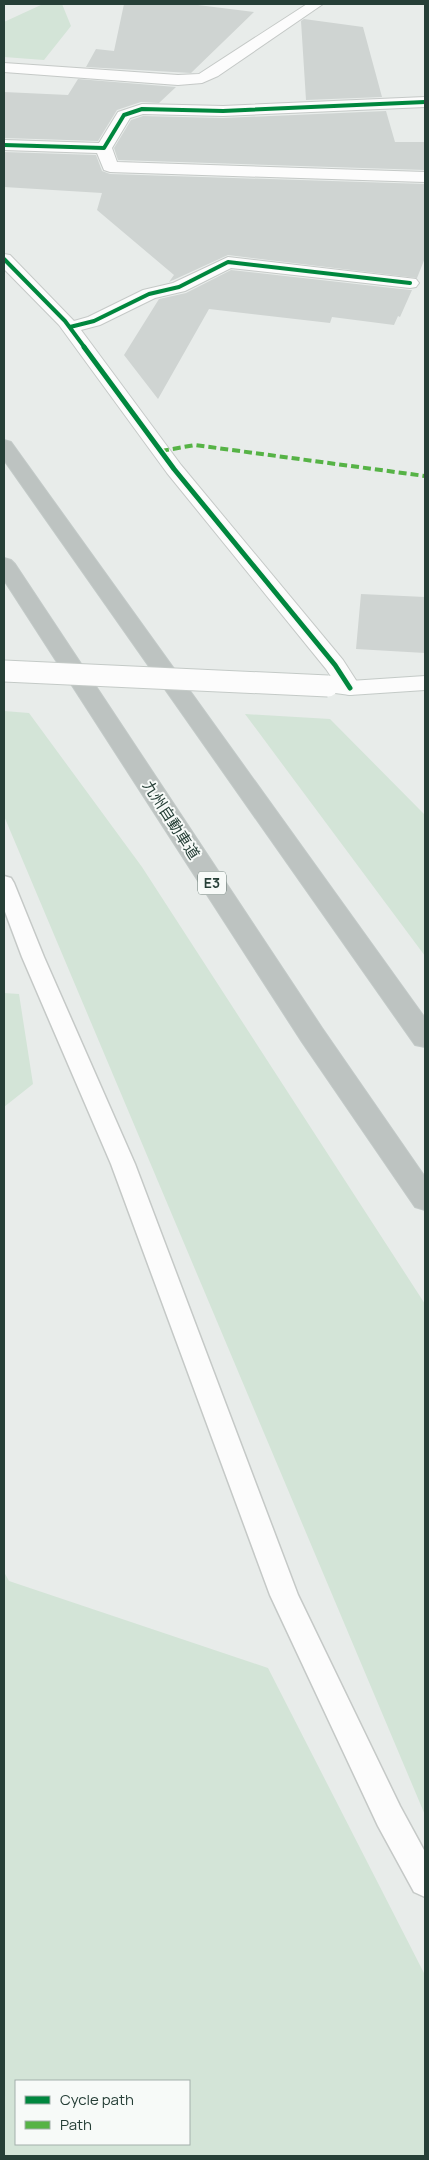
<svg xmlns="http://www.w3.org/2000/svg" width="429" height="2160" font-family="Manrope,'Noto Sans JP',sans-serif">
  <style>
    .green { fill: #d3e4d7; fill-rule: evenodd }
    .building { fill: #cfd4d2 }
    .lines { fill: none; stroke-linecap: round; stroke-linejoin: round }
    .lane-casing { stroke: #c5c9c7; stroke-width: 3 }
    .street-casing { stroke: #c5c9c7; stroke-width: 2 }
    .secondary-casing { stroke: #c4cac7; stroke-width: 2 }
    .highway-casing { stroke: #c3cac8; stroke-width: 2 }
    .lane { fill: #fcfcfc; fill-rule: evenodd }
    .street { fill: #fcfcfc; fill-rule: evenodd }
    .secondary { fill: #fcfcfc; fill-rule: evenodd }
    .highway { fill: #bdc3c1; fill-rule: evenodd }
    .secondary-bridge-casing { stroke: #c4cac7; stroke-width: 23; stroke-linecap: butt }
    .secondary-bridge { stroke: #fcfcfc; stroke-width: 21 }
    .quiet { stroke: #56b346; stroke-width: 4; stroke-dasharray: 8 4; stroke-linecap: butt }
    .cycleway-far1-casing { stroke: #f7faf8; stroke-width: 5.5 }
    .cycleway-casing { stroke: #f7faf8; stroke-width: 8 }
    .cycleway-far1 { stroke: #00873e; stroke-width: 4 }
    .cycleway { stroke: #00873e; stroke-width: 5 }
    .labels { text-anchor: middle; stroke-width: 4; stroke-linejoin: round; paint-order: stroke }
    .shield { fill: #f7faf8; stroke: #657771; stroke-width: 1 }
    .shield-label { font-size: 14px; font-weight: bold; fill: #263f37 }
    .street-label { font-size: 15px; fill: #263f37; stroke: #f7faf8 }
  </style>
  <rect width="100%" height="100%" fill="#e8ecea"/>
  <path class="green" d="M43,4H62L71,26L44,60L4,57V22Z
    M4,711L29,713L142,867L425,1304V1815L4,816Z
    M245,714L330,719L425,815V956Z
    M4,993L19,994L33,1084L4,1107Z
    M4,1572L9,1581L268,1668L425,1975V2156H4ZM189,2081V2144H16V2081Z"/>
  <path class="building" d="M124,4H190L254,12L191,73L86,67L96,49L114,51Z
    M304,19L363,27L382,97L306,100L301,21Z
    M78,79L176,87L159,103L141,102L117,110L98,141L4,138V92L68,95Z
    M386,111L395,142H425V170L118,160L114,148L131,120L143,116L223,118Z
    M4,152L96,155L102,171L110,174L425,184V258L417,278L228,255L169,282L174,275L97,210L102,193L4,187Z
    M231,270L410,290H412L400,317L398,316L394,325L332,317L330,323L209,309L158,399L124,355L159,299L186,293Z
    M361,594L425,597V653L356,649Z"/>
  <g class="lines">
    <g class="lane-casing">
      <path id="lane" d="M4,876L11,878L14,883L44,957L135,1164L298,1595L400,1806L425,1852V1897L414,1892L378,1826L270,1595L111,1164L22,957L4,909Z"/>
    </g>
    <g class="street-casing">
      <path id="street" d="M307,4H323L218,76L202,83L178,85L4,72V63L178,75L199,74Z
        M425,97V107L223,116L143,114L130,118L112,148L117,162L425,172V182L110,172L104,170L97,153L4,150V140L99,143L118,112L142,104L223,106Z
        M4,254L10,255L74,321L88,317L143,290L173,283L228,257L416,279L419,283L416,287L410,288L231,268L185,291L155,298L100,325L81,330L181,465L343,660L361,688L358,693L350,695L342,693L326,669L167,473L59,325L4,269Z"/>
    </g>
    <g class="secondary-casing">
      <path id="secondary" d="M425,676V690L350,695L320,691L317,686L320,681L328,679L350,681Z"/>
    </g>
    <g class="highway-casing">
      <path id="highway" d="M4,440L11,442L425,1018V1047L415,1045L4,460Z
        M4,558L11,560L15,564L322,1028L425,1177V1210L415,1207L302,1042L4,580Z"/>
    </g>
    <use href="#lane" class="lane"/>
    <use href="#street" class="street"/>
    <use href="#secondary" class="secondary"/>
    <use href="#highway" class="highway"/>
    <g class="secondary-bridge-casing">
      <path id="secondary-bridge" d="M4,671L328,686"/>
    </g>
    <use href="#secondary-bridge" class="secondary-bridge"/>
    <path class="quiet" d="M161,451L195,445L425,476"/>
    <g class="cycleway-far1-casing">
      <path id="cycleway-far1" d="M4,145L104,148L124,115L142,109L223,111L425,102
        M4,259L65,321L85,348
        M70,327L94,321L149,294L179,287L228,262L410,283"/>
    </g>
    <g class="cycleway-casing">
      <path id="cycleway" d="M84,347L174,469L335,665L350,688"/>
    </g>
    <use href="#cycleway-far1" class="cycleway-far1"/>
    <use href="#cycleway" class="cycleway"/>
  </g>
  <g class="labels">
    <rect class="shield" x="198" y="871.5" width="28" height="23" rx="4"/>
    <g class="shield-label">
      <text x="212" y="888">E3</text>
    </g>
    <g class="street-label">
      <text transform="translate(171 820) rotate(57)" y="5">九州自動車道</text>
    </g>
  </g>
  <rect width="429" height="2160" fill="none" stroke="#263f37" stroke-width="10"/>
  <rect x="15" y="2080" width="175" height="65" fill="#f7faf8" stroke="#a3afab"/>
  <rect x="25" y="2096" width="25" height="8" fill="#00873e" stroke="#a3afab"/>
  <text x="60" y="2105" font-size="15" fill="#263f37">Cycle path</text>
  <rect x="25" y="2121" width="25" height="8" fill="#56b346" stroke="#a3afab"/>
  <text x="60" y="2130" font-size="15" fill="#263f37">Path</text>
</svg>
